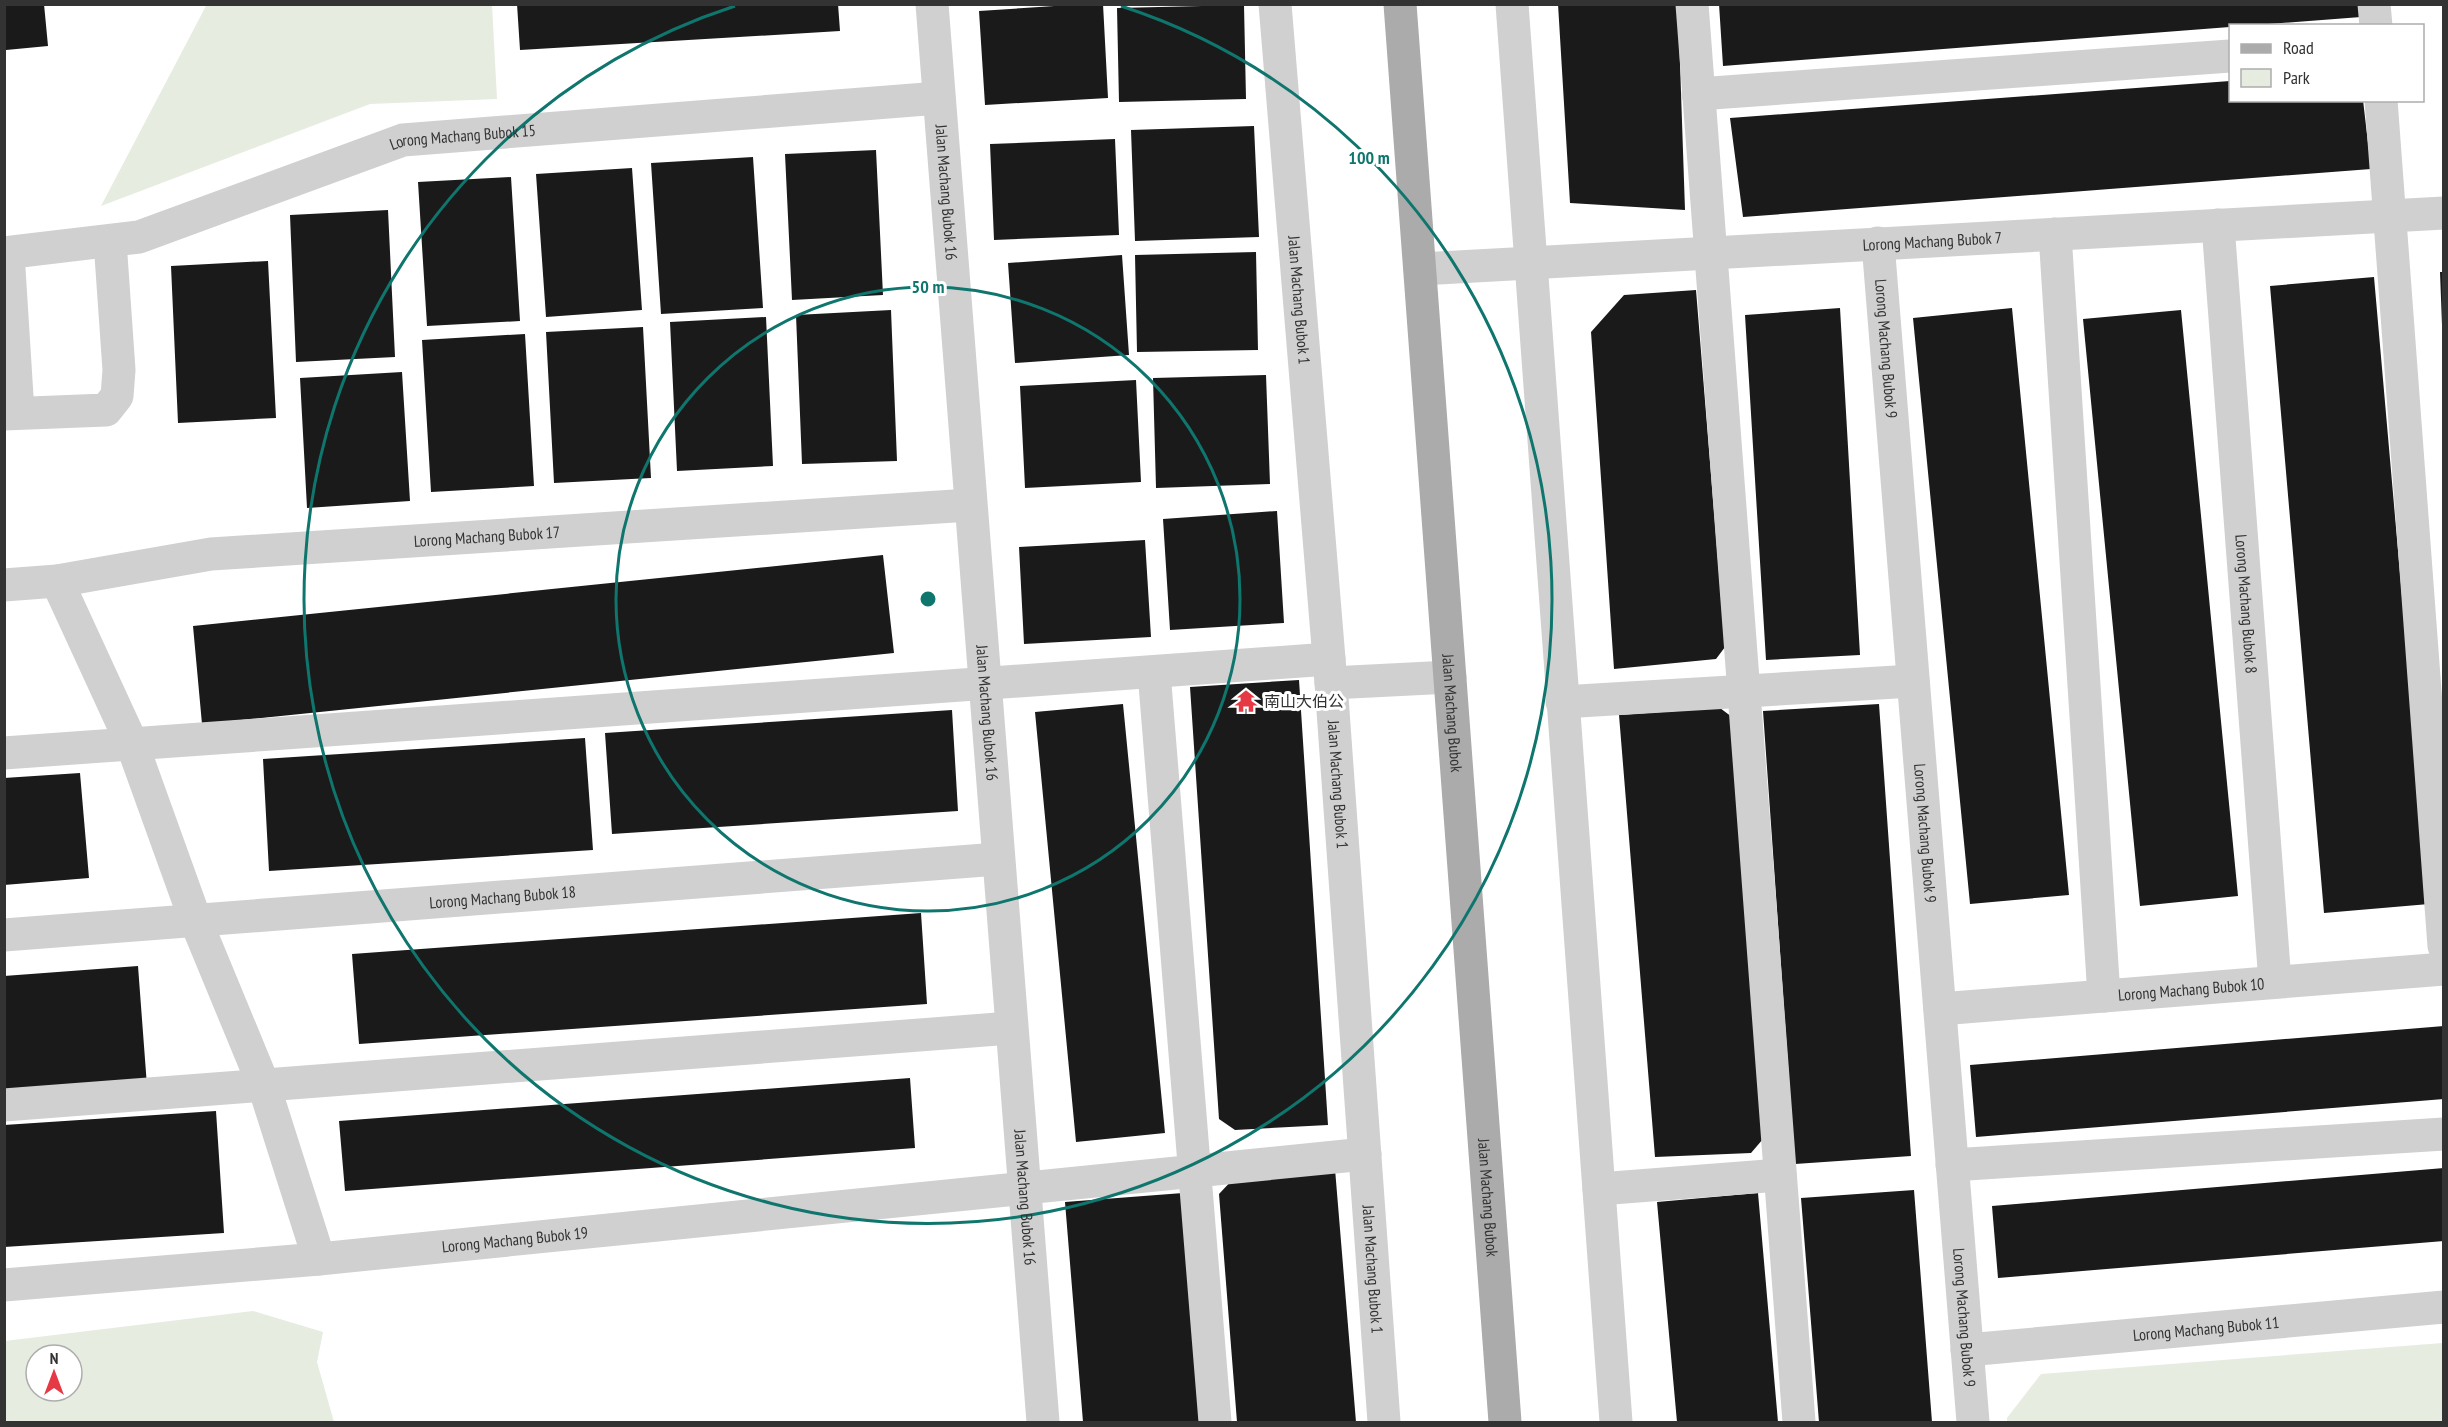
<svg xmlns="http://www.w3.org/2000/svg" width="2448" height="1427" font-family="'PT Sans Narrow','Noto Sans SC',sans-serif">
  <style>
    .green { fill: #e6ecdf; fill-rule: evenodd }
    .building { fill: #1a1a1a }
    .lines { fill: none; stroke-linecap: round; stroke-linejoin: round }
    .minor { stroke: #d0d0d0; stroke-width: 33 }
    .major { stroke: #ababab; stroke-width: 33 }
    .ring { fill: none; stroke: #0f766e; stroke-width: 3 }
    .labels { text-anchor: middle; stroke-width: 6; stroke-linejoin: round; paint-order: stroke }
    .street-label { font-size: 16px; fill: #333; stroke: #fff }
    .poi-label { font-size: 16px; fill: #333; stroke: #fff; text-anchor: start }
    .centre { fill: #0f766e; stroke: #fff; stroke-width: 3 }
    .ring-label { font-size: 18px; text-anchor: middle; font-weight: bold; fill: #0f766e; stroke: #fff; stroke-width: 6; stroke-linejoin: round; paint-order: stroke }
  </style>
  <rect width="100%" height="100%" fill="#fff"/>
  <path class="green" d="M207,4L492,5L497,99L370,104L101,206Z
    M253,1311L323,1332L317,1362L334,1422H5V1341ZM36,1355H72V1391H36Z
    M2443,1343V1422H2007V1418L2041,1374Z"/>
  <path class="building" d="M4,4H44L48,46L6,50Z
    M517,4H838L840,31L520,50Z
    M1085,4H1103L1108,98L985,105L979,11Z
    M1558,4H1678L1685,210L1570,203Z
    M1719,4H2361V17L1723,66Z
    M1244,5L1246,99L1119,102L1117,8Z
    M2230,81V100H2363L2371,169L1743,217L1730,118Z
    M1254,126L1259,237L1135,241L1131,130Z
    M1115,139L1119,235L994,240L990,144Z
    M876,150L883,295L792,300L785,154Z
    M753,157L763,308L661,314L651,163Z
    M632,168L642,310L546,317L536,174Z
    M511,177L520,321L427,326L418,182Z
    M388,210L395,357L296,362L290,215Z
    M1256,252L1258,350L1137,352L1135,255Z
    M1122,255L1129,355L1015,363L1008,263Z
    M268,261L276,418L178,423L171,266Z
    M2440,272H2444V325H2442Z
    M2374,277L2429,904L2324,913L2270,286Z
    M1696,290L1725,647L1716,659L1614,669L1591,332L1624,295Z
    M1840,308L1860,655L1766,660L1745,315Z
    M2012,308L2069,895L1970,904L1913,318Z
    M891,310L897,461L802,464L796,315Z
    M2181,310L2238,896L2140,906L2083,319Z
    M766,317L773,466L677,471L670,322Z
    M643,327L651,478L554,483L546,332Z
    M525,334L534,486L431,492L422,340Z
    M402,372L410,501L307,508L300,378Z
    M1266,375L1270,484L1156,488L1153,378Z
    M1136,380L1141,482L1025,488L1020,386Z
    M1277,511L1284,623L1170,630L1163,519Z
    M1145,540L1151,637L1024,644L1019,547Z
    M883,555L894,653L202,724L193,626Z
    M1299,680L1328,1125L1235,1130L1219,1119L1190,687Z
    M1123,704L1165,1133L1076,1142L1035,712Z
    M1879,704L1911,1156L1795,1164L1763,711Z
    M1720,708L1732,717L1763,1139L1751,1153L1655,1157L1619,715Z
    M952,710L958,811L612,834L605,733Z
    M585,738L593,850L269,871L263,759Z
    M80,773L89,878L4,885V778Z
    M921,913L927,1004L359,1044L352,954Z
    M138,966L147,1086L4,1097V976Z
    M2444,1026V1099L1976,1137L1970,1065Z
    M910,1078L915,1148L345,1191L339,1121Z
    M216,1111L224,1233L4,1247V1125Z
    M2444,1168V1241L1998,1278L1992,1206Z
    M1335,1169L1356,1422H1237L1219,1194L1235,1177Z
    M1914,1190L1932,1422H1819L1801,1198Z
    M1183,1193L1202,1422H1083L1065,1202Z
    M1758,1193L1778,1422H1677L1657,1202Z"/>
  <g class="lines">
    <g class="minor">
      <path id="s1" d="M932,4L1043,1422"/>
      <path id="s2" d="M1275,4L1331,683L1384,1422"/>
      <path d="M1512,4L1616,1422"/>
      <path d="M1692,4L1799,1422"/>
      <path d="M2374,4L2376,26"/>
      <path d="M1698,94L2230,56"/>
      <path d="M2381,100L2444,946"/>
      <path id="s3" d="M2218,225L2275,982"/>
      <path d="M2055,234L2104,996"/>
      <path id="s4" d="M1878,243L1973,1422"/>
      <path id="s5" d="M4,253L139,237L403,140L939,98"/>
      <path d="M8,253L18,412"/>
      <path id="s6" d="M1420,269L2444,213"/>
      <path d="M4,414L106,410L117,396L119,370L110,241"/>
      <path d="M57,581L132,744L195,919L264,1086L319,1259"/>
      <path id="s7" d="M4,585L57,581L211,554L970,505"/>
      <path d="M1154,672L1215,1422"/>
      <path d="M1331,683L1450,677"/>
      <path d="M1562,702L1913,681"/>
      <path d="M4,753L1329,659"/>
      <path id="s8" d="M4,935L998,859"/>
      <path id="s9" d="M1940,1009L2444,969"/>
      <path d="M4,1105L1011,1028"/>
      <path d="M1952,1165L2444,1134"/>
      <path d="M1599,1189L1780,1175"/>
      <path id="s10" d="M4,1285L319,1259L1365,1154"/>
      <path id="s11" d="M1967,1350L2444,1307"/>
    </g>
    <path class="major" id="s12" d="M1400,4L1505,1422"/>
  </g>
  <g class="ring">
    <circle cx="928" cy="599" r="312"/>
    <path d="M1121 6A624 624 0 1 1 735 6"/>
  </g>
  <defs>
    <g id="temple-bare" transform="scale(1.8)"><path d="M0-6L5-2H3V0L6.5 2.5H4V6H1.5V3h-3V6H-4V2.5H-6.5L-3 0V-2H-5Z" fill="#e63946" stroke="#fff" stroke-width="2.5" paint-order="stroke"/></g>
  </defs>
  <g fill-rule="evenodd">
    <use href="#temple-bare" x="1246" y="701"/>
  </g>
  <g class="labels">
    <g class="street-label">
      <text dy="6" stroke="none"><textPath href="#s5" startOffset="477">Lorong Machang Bubok 15</textPath></text>
      <text dy="6" stroke="none"><textPath href="#s1" startOffset="189">Jalan Machang Bubok 16</textPath></text>
      <text dy="6" stroke="none"><textPath href="#s6" startOffset="513">Lorong Machang Bubok 7</textPath></text>
      <text dy="6" stroke="none"><textPath href="#s2" startOffset="297">Jalan Machang Bubok 1</textPath></text>
      <text dy="6" stroke="none"><textPath href="#s4" startOffset="106">Lorong Machang Bubok 9</textPath></text>
      <text dy="6" stroke="none"><textPath href="#s7" startOffset="486">Lorong Machang Bubok 17</textPath></text>
      <text dy="6" stroke="none"><textPath href="#s3" startOffset="380">Lorong Machang Bubok 8</textPath></text>
      <text dy="6" stroke="none"><textPath href="#s12" startOffset="711">Jalan Machang Bubok</textPath></text>
      <text dy="6" stroke="none"><textPath href="#s1" startOffset="711">Jalan Machang Bubok 16</textPath></text>
      <text dy="6" stroke="none"><textPath href="#s2" startOffset="783">Jalan Machang Bubok 1</textPath></text>
      <text dy="6" stroke="none"><textPath href="#s4" startOffset="592">Lorong Machang Bubok 9</textPath></text>
      <text dy="6" stroke="none"><textPath href="#s8" startOffset="500">Lorong Machang Bubok 18</textPath></text>
      <text dy="6" stroke="none"><textPath href="#s9" startOffset="252">Lorong Machang Bubok 10</textPath></text>
      <text dy="6" stroke="none"><textPath href="#s1" startOffset="1197">Jalan Machang Bubok 16</textPath></text>
      <text dy="6" stroke="none"><textPath href="#s12" startOffset="1197">Jalan Machang Bubok</textPath></text>
      <text dy="6" stroke="none"><textPath href="#s10" startOffset="513">Lorong Machang Bubok 19</textPath></text>
      <text dy="6" stroke="none"><textPath href="#s2" startOffset="1269">Jalan Machang Bubok 1</textPath></text>
      <text dy="6" stroke="none"><textPath href="#s4" startOffset="1078">Lorong Machang Bubok 9</textPath></text>
      <text dy="6" stroke="none"><textPath href="#s11" startOffset="240">Lorong Machang Bubok 11</textPath></text>
    </g>
    <g class="poi-label">
      <text x="1264" y="707">南山大伯公</text>
    </g>
  </g>
  <circle cx="928" cy="599" r="9" class="centre"/>
  <g class="ring-label">
    <text x="1369" y="164">100 m</text>
    <text x="928" y="293">50 m</text>
  </g>
  <rect width="2448" height="1427" fill="none" stroke="#333333" stroke-width="12"/>
  <rect x="2229" y="24" width="195" height="78" fill="#ffffff" stroke="#adadad" stroke-width="1.5"/>
  <rect x="2241" y="44" width="30" height="9" fill="#ababab" stroke="#adadad" stroke-width="1.5"/>
  <text x="2283" y="54" font-size="18" fill="#333333">Road</text>
  <rect x="2241" y="69" width="30" height="18" fill="#e6ecdf" stroke="#adadad" stroke-width="1.5"/>
  <text x="2283" y="84" font-size="18" fill="#333333">Park</text>
  <g transform="translate(54 1373)"><circle r="28" fill="#ffffff" stroke="#adadad" stroke-width="1.5"/>
  <path d="M0-4.5L10 22L0 15L-10 22Z" fill="#e63946"/>
  <text y="-9" font-size="16" font-weight="bold" text-anchor="middle" fill="#333333">N</text>
  </g>
</svg>
